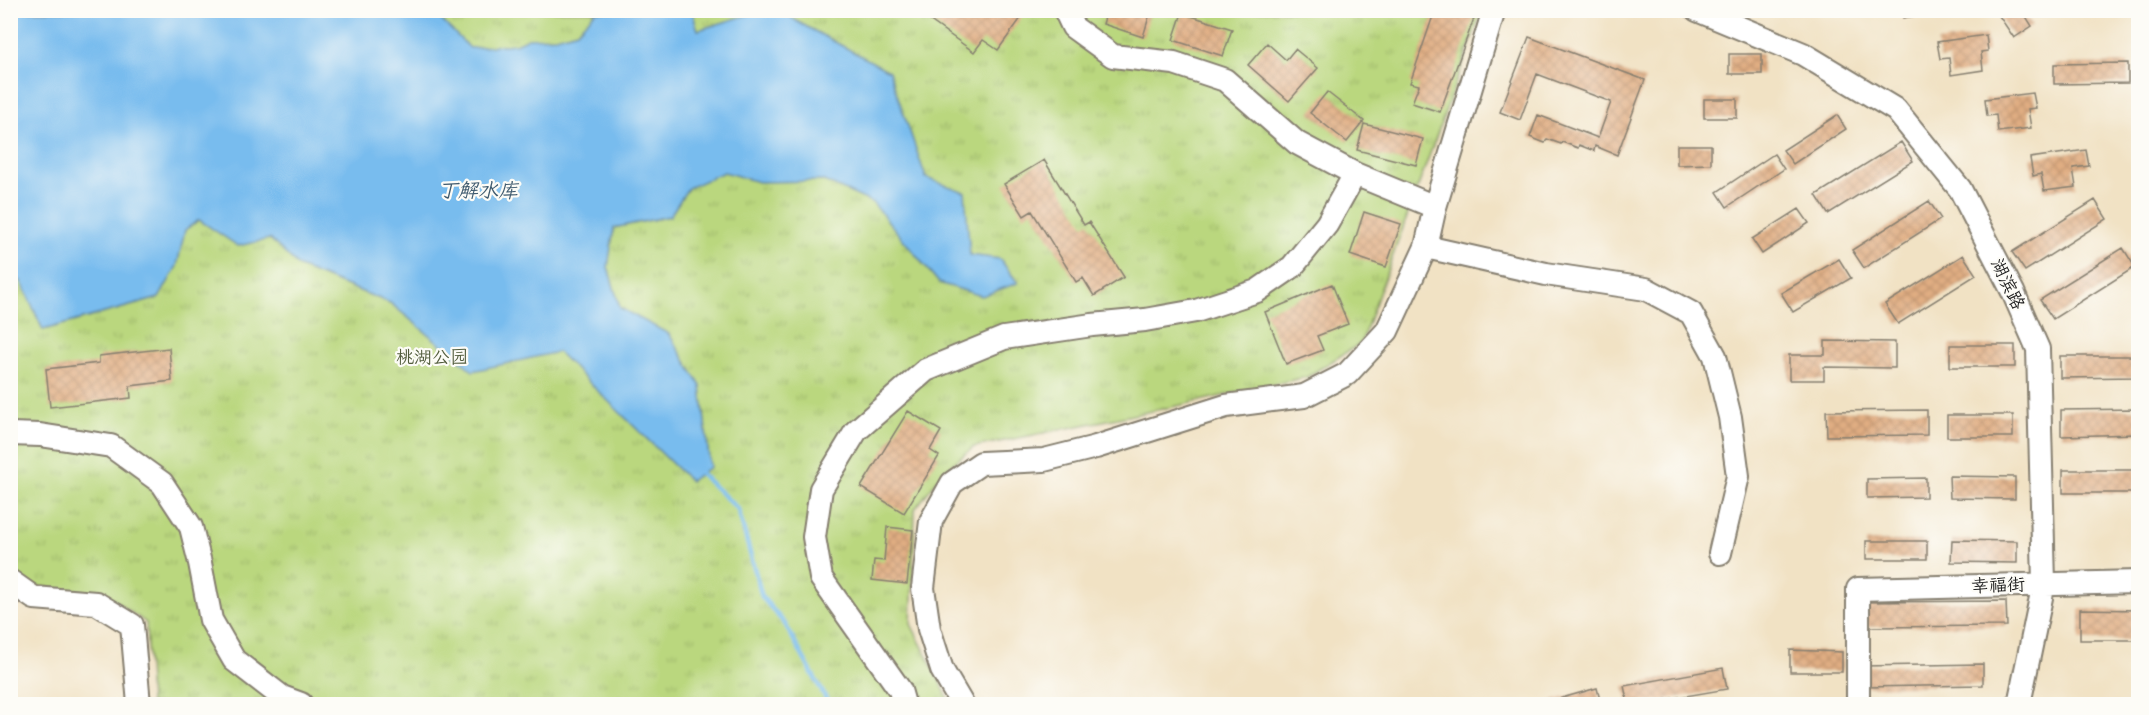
<svg xmlns="http://www.w3.org/2000/svg" width="2149" height="715" font-family="'Shantell Sans','LXGW WenKai TC',sans-serif">
  <style>
    .park { fill: url(#park-tufts); stroke: #6b7a4d; stroke-width: 1.5 }
    .water { fill: #78bcee; stroke: #4a6c85; stroke-width: 1.5 }
    .lines { fill: none; stroke-linecap: round; stroke-linejoin: round }
    .stream { stroke: #78bcee; stroke-width: 4.5 }
    .building { fill: url(#building-cross-hatch) }
    .minor-casing { stroke: #867f70; stroke-width: 26 }
    .minor { stroke: #fff; stroke-width: 22 }
    .labels { text-anchor: middle; stroke-width: 4.5; stroke-linejoin: round; paint-order: stroke }
    .street-label { font-size: 18px; fill: #1c1c1c; stroke: #fdfcf7 }
    .park-label { font-size: 18px; fill: #535d3e; stroke: #fdfcf7 }
    .water-label { font-size: 20px; font-style: italic; fill: #415c70; stroke: #fdfcf7 }
  </style>
  <defs>
    <pattern id="park-tufts" width="24" height="20" patternUnits="userSpaceOnUse" patternTransform="scale(1.5)"><rect width="24" height="20" fill="#bad77e"/><path d="M3 7l-1-3M5 7V3M7 7l1-3M15 17l-1-3M17 17v-4M19 17l1-3" fill="none" stroke="#9fb86c"/></pattern>
    <pattern id="building-cross-hatch" width="8" height="8" patternUnits="userSpaceOnUse" patternTransform="scale(1.5)"><rect width="8" height="8" fill="#e0ad82"/><path d="M0 0l8 8M0 8l8-8" fill="none" stroke="#c09470"/></pattern>
  </defs>
  <rect width="100%" height="100%" fill="#fdfcf7"/>
  <filter id="ink" filterUnits="userSpaceOnUse"><feTurbulence type="fractalNoise" baseFrequency=".0167" numOctaves="2"/><feDisplacementMap in="SourceGraphic" scale="12" xChannelSelector="R" yChannelSelector="G"/><feConvolveMatrix kernelMatrix="1 2 1 2 8 2 1 2 1" color-interpolation-filters="sRGB"/></filter>
  <filter id="wash" filterUnits="userSpaceOnUse"><feTurbulence type="fractalNoise" baseFrequency=".008" numOctaves="4" result="noise"/><feDisplacementMap in="SourceGraphic" scale="24" xChannelSelector="R" yChannelSelector="G"/><feGaussianBlur stdDeviation="1.35" result="paint"/><feColorMatrix in="noise" values="0 0 0 0 0 0 0 0 0 0 0 0 0 0 0 0 0 1.4 0 .05"/><feComposite in="paint" operator="in"/></filter>
  <g filter="url(#wash)">
    <rect width="100%" height="100%" fill="#f1e2c4"/>
    <path class="park" d="M10,11H1482L1361,343L1307,377L1177,406L974,447L944,471L915,509L911,624L951,704H150L146,623L107,595L26,585L11,571Z"/>
    <path class="water" d="M10,11H432L470,48L515,44L528,38L556,37L577,31L596,11H692L698,30L760,11H782L798,22L889,71L926,178L965,192L970,255L1000,259L1018,283L982,296L939,283L873,203L824,181L758,182L724,172L688,188L670,216L614,228L608,267L620,308L669,334L701,386L710,467L690,481L558,352L473,371L390,303L299,267L270,239L238,246L199,220L185,230L177,266L159,298L43,330L21,281L11,279Z"/>
    <g class="lines">
      <path class="stream" d="M701,474L738,509L762,597L785,624L829,704"/>
    </g>
    <g id="blocks">
      <path class="building" d="M929,10H1018L1024,14L998,50L983,40L974,52L925,17Z
        M1107,10H1151L1143,37L1103,24Z
        M1435,10H1477L1440,112L1412,103L1419,85L1410,83Z
        M1902,10H1935V13L1903,18Z
        M1995,10H2022L2032,26L2014,38Z
        M1182,13L1232,29L1223,56L1173,40Z
        M1986,35L1988,51L1981,52L1983,70L1951,75L1949,58L1940,59L1937,42Z
        M1529,37L1645,80L1617,155L1595,146L1594,151L1579,145L1578,148L1562,142L1561,144L1547,139L1545,143L1530,137L1538,115L1598,138L1611,102L1537,74L1520,120L1500,112Z
        M1267,43L1286,60L1295,49L1318,68L1289,101L1248,65Z
        M1729,54H1762V74H1729Z
        M2128,63V83L2054,84V64Z
        M1327,92L1364,121L1347,142L1310,113Z
        M2033,93L2036,108L2028,109L2031,128L1998,132L1996,115L1987,116L1985,99Z
        M1704,99H1737V118H1704Z
        M1837,115L1846,129L1793,164L1783,150Z
        M1364,124L1423,139L1416,165L1357,150Z
        M1901,142L1913,161L1828,214L1816,195Z
        M1677,145H1711V164L1677,165Z
        M2086,150L2089,166L2073,168L2076,187L2044,191L2041,174L2033,176L2030,158Z
        M1774,154L1784,169L1727,207L1717,192Z
        M1044,160L1084,225L1089,222L1124,277L1094,296L1083,278L1076,282L1032,211L1024,216L1004,184Z
        M2095,200L2107,219L2025,271L2012,252Z
        M1929,201L1941,219L1864,268L1852,250Z
        M1799,209L1809,223L1762,254L1752,239Z
        M1364,212L1401,224L1386,267L1350,255Z
        M2123,248L2135,267L2053,319L2040,300Z
        M1963,255L1976,275L1898,324L1885,304Z
        M1839,259L1851,278L1793,312L1781,293Z
        M1332,284L1348,324L1317,336L1323,350L1286,364L1265,312Z
        M1825,341L1895,342V368L1824,367V380H1789V355H1825Z
        M1950,345H2015V367H1950Z
        M169,348L172,381L130,386L131,398L50,407L46,369L99,363V356Z
        M2060,356H2138V377L2060,378Z
        M2138,409V434L2061,436V410Z
        M1927,410V435L1827,436L1826,411Z
        M908,411L941,431L930,450L939,456L904,513L861,487Z
        M1947,415H2013V437H1947Z
        M2063,470H2138V493H2063Z
        M1949,476L2015,477V499L1950,498Z
        M1926,478V497L1867,498V479Z
        M887,527L913,530L907,584L872,580L874,560L884,561Z
        M1952,540L2017,541V563L1951,562Z
        M1866,541H1927V559H1866Z
        M2006,601L2007,626L1864,627V602Z
        M2080,609L2138,610V640H2080Z
        M1790,650L1842,652V672H1790Z
        M1983,664V685L1864,687L1863,666Z
        M1723,668L1727,689L1639,704H1628L1624,686Z
        M1597,688L1601,704H1541Z"/>
    </g>
  </g>
  <g filter="url(#ink)">
    <use href="#blocks" fill-opacity="0" stroke="#867f70" stroke-width="1.5"/>
    <g class="lines">
      <g class="minor-casing">
        <path id="minor" d="M1065,10L1073,27L1113,56L1174,63L1225,80L1297,143L1355,174L1435,207
          M1697,10L1803,54L1896,110L1960,189L2013,292L2038,349L2044,583L2019,704
          M1426,247L1546,274L1646,289L1691,313L1715,356L1730,417L1738,476L1720,553
          M10,434L40,435L111,446L162,483L191,527L200,563L211,620L234,660L282,697L301,704
          M10,581L34,598L96,603L132,625L139,704
          M904,704L900,690L821,578L814,537L821,489L856,431L926,370L1004,338L1092,325L1145,320L1196,311L1257,291L1292,267L1327,224L1355,174
          M962,704L942,670L929,629L923,588L931,521L952,483L981,463L1044,460L1096,447L1226,406L1304,396L1347,374L1387,331L1426,247L1435,207L1494,10
          M1858,704V589L2138,582"/>
      </g>
      <use href="#minor" class="minor"/>
    </g>
  </g>
  <g class="labels">
    <g class="street-label">
      <text transform="translate(2008 284) rotate(64)" y="6">湖滨路</text>
      <text transform="translate(1998 585) rotate(-2)" y="6">幸福街</text>
    </g>
    <g class="park-label">
      <text x="432" y="363">桃湖公园</text>
    </g>
    <g class="water-label">
      <text x="478" y="197">丁解水库</text>
    </g>
  </g>
  <rect width="2149" height="715" fill="none" stroke="#fdfcf7" stroke-width="36"/>
</svg>
